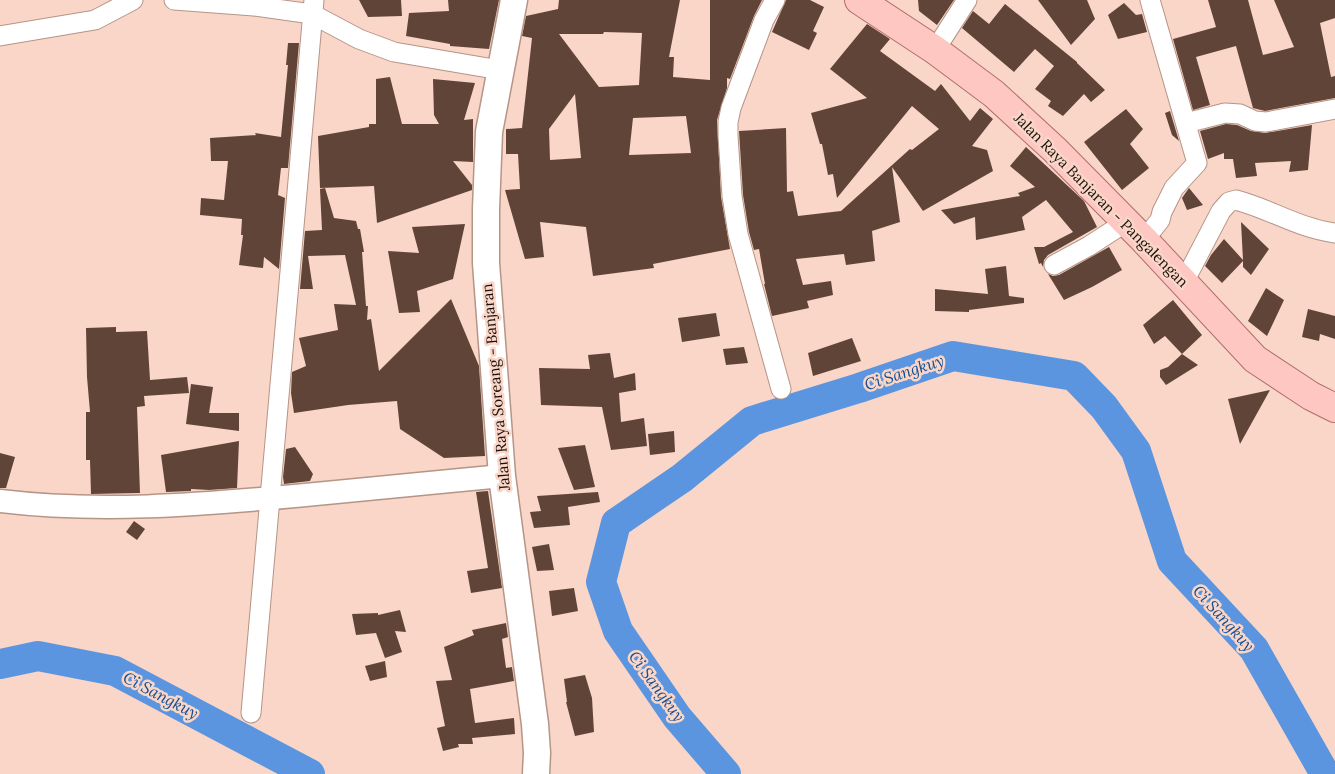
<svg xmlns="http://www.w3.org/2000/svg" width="1335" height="774" font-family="Lora,serif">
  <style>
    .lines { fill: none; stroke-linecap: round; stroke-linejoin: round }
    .river { stroke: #5c95df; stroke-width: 30 }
    .building { fill: #614438; fill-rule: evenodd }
    .minor-casing { stroke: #b69487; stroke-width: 21 }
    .tertiary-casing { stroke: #b69487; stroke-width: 25 }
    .secondary-casing { stroke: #b69487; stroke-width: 29 }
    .primary-casing { stroke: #af6e68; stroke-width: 30 }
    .minor { stroke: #fff; stroke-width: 19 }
    .tertiary { stroke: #fff; stroke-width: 22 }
    .secondary { stroke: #fff; stroke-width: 26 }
    .primary { stroke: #fec7c2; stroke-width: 28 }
    .labels { text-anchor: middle; stroke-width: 5; stroke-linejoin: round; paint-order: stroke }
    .street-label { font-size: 15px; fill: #1b100b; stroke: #f9d6c7 }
    .water-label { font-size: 16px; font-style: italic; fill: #154e91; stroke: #f9d6c7 }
  </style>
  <rect width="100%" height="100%" fill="#f9d6c7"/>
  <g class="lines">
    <path class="river" d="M0,664L38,656L115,671L310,774
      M726,774L677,717L618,631L601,582L616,523L682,478L752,421L859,388L953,356L1074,376L1104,407L1136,451L1172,561L1254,649L1325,774"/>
  </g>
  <path class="building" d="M359,0H401L402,16L368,17Z
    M448,0H499L489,49L450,46V44L406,36L409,13L449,11Z
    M559,0H680L669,57H674L673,77L710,80V0H762L754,16L730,79L727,78V88L717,120L721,197L730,249L653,264L654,268L593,276L586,227L540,222L544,257L525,259L505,190L520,189L518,154H506V129L522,128L532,38L522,36L526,16L558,9ZM604,32L642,33L639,85L599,87L559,34H603ZM575,94L581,158L550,160L549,129ZM686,116L691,153L629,155L633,118Z
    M786,0H810L824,7L813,31L817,33L809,50L772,32Z
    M918,0H954L937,25L919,11Z
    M1038,0H1087L1095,19L1071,45Z
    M1208,0H1248L1263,55L1294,47L1274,0H1335V18L1320,23L1331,77L1335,76V98L1265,111L1253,108L1236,46L1196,57L1210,105L1193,110L1173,39L1216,27Z
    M1124,3L1136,15L1142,14L1147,32L1118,39L1108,15Z
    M1005,4L1077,62V63L1105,90L1091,102L1084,94L1063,116L1048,106L1051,101L1035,89L1054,66L1035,49L1014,72L962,28L973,11L989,24Z
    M867,24L890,39L880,51L935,91L941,84L970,121L980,108L993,119L972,146L987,150L993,171L923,211L892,167L900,222L872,231L875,261L846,265L844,254L796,259L803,285L831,281L833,295L807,301L809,308L772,316L764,284H765L759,249L754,250L749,232L743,195L739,131L786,128L787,192L793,191L798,216L841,211L910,149L912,150L939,129L912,106L837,198L833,174L828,175L822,144H820L811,113L867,98L830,69Z
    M288,43H299L288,168H281L278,195L285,198L279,269L264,257L263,268L239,265L243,235H241L242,219L200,215L201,198L224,200L228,161H211L210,138L256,135L255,133L281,137L288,65H286Z
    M390,77L402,124H439L434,115L433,79L475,83L464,120L473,119V162L453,161L472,185V190L377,223L374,186L320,188L318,136L369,127V124H376V79Z
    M1126,109L1143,129L1130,144L1149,168L1122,190L1084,142Z
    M1170,111L1179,141L1172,135L1165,113Z
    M1226,124L1237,125L1251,131L1265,133L1312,125L1308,170L1289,172L1291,161L1255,163L1257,176L1236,178L1233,159H1224V153L1208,159L1200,131Z
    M1026,147L1084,201L1097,227L1048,255L1044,260L1043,267L1041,263L1039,264L1034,247H1044L1073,232L1046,200L1022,217L1025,230L976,240L975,217L954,224L941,210L1020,196L1018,193L1035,187L1010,166Z
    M325,188L334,218L356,221L358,229H360L364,252H362L366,306H368L367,320L371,319L379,371L451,299L479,366L485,456L444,458L400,429L397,401L348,405L294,413L291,393L292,372L306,366L299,338L338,330L334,304L356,305L345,255L308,256L313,289H300L305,231L322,230L320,189Z
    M1189,188L1203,205L1187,210L1182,198Z
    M1241,222L1269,249L1251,275L1243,267V261L1222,283L1205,266L1211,255L1224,239L1243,260Z
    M465,224L453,279L417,291L420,312L399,313L388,251L419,253L412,227Z
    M1109,247L1122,270L1092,287L1064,300L1048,274L1053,276L1059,275Z
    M1006,266L1009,296L1024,298V303L969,310V312L935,311V289L988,294L985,269Z
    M1266,288L1284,300L1267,336L1248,321Z
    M1173,300L1202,335L1182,354L1165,336L1154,344L1143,325Z
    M1308,309L1335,316V339L1320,334L1319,341L1302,337Z
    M716,313L720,336L682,342L678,318Z
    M116,327V332L147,331L150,380L187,377L189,393L144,396L145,406L137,407L140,493L91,494L90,460H86V412H90L87,377L86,328Z
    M852,338L861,361L813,376L808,353Z
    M744,347L748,363L726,365L723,349Z
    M610,353L614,378L635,373L636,390L619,393L621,422L644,418L647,446L611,450L602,407L541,405L539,368L590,369L588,355Z
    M1182,354L1198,365L1166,385L1160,377V370L1168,367Z
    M191,384L213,387L209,413H239V431L186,424Z
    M1270,390L1240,444L1228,399Z
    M674,431L675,452L650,455L648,434Z
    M239,441L237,488L209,490L191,489V491L166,492L161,455Z
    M585,445L595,487L574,490L558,448Z
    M295,447L313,474L310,481L284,484L283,477L286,449Z
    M0,453L15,457L6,488H0Z
    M488,491L502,588L471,593L467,571L488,568L476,492Z
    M598,492L600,502L568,507L570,525L534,528L530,512L541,511L537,496Z
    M134,521L145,529L137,540L126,532Z
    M549,544L554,570L537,571L532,547Z
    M574,588L578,611L552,616L549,591Z
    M400,610L406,632L395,631L402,652L385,658L376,633L356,635L352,614L378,613V615Z
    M506,623L508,637L502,639L506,668L512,667L514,681L470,689L475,723L514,718L515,734L472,738L473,744H458L459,747L443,751L437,728L445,726L436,681L452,680L444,647L474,635L472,630Z
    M385,661L387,677L370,681L365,666Z
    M585,675L592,698L594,732L575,736L566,702H567L564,679Z"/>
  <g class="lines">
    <g class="minor-casing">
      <path id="minor" d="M174,0L254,6L312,14L359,39L394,52L500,70
        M775,0L764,20L731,108L728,122V136L732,196L738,234L781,389
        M0,36L95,20L133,0
        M935,50L967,0
        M1186,123L1225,113L1240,114L1255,121L1266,122L1335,109
        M1144,240L1160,220L1162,212L1174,188L1197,163L1150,0
        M1054,265L1089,246L1126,222
        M1184,282L1221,211L1229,202L1236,200C1270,209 1298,228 1335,233
        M251,713L314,0"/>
    </g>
    <g class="tertiary-casing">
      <path id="tertiary" d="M0,501C98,513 196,505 295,496C364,489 433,483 502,476"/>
    </g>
    <g class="secondary-casing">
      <path id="secondary" d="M514,0L489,132L486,209V263L502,476L535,724L537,753L536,774"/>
    </g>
    <g class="primary-casing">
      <path id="primary" d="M859,0L935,50L994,94L1055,150L1144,240L1255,359L1311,396L1335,408"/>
    </g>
    <use href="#minor" class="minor"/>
    <use href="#tertiary" class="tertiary"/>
    <use href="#secondary" class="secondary"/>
    <use href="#primary" class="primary"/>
  </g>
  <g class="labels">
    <g class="street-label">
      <text transform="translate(1101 200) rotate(45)" y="5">Jalan Raya Banjaran - Pangalengan</text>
      <text transform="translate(496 387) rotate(-95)" y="5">Jalan Raya Soreang - Banjaran</text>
    </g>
    <g class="water-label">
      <text transform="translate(904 372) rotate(-18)" y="6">Ci Sangkuy</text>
      <text transform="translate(1224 618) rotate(48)" y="6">Ci Sangkuy</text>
      <text transform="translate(657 686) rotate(54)" y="6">Ci Sangkuy</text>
      <text transform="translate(161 695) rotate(28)" y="6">Ci Sangkuy</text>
    </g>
  </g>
</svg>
